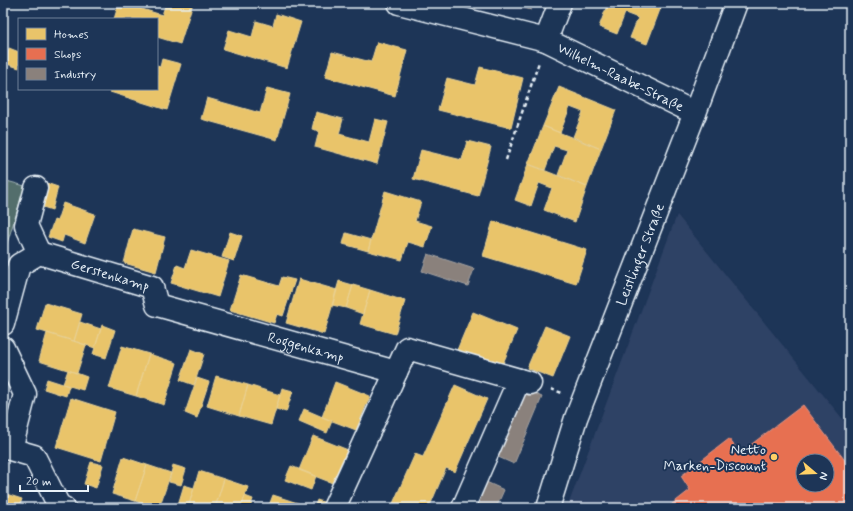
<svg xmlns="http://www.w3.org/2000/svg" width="853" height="511" font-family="Mynerve,sans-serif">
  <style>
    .built { fill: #2f4265; fill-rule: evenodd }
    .green { fill: #536e6c; stroke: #9eb0b2 }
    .homes { fill: #e9c46a; stroke: #e9d295 }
    .shops { fill: #e76f51; stroke: #e79683; fill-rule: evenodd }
    .industry { fill: #8a817c; stroke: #a6a3a1 }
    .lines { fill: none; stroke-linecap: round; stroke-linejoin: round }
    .minor-casing { stroke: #e8f1f8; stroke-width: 25 }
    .path { stroke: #e8f1f8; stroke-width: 2.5; stroke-dasharray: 4 3; stroke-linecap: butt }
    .minor { stroke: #1d3557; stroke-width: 22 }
    .poi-dot { fill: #ffd166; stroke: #1d3557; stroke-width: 1.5 }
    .labels { text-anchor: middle; stroke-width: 4; stroke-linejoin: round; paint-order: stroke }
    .street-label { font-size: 14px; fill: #e8f1f8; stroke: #1d3557 }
    .poi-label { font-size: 14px; fill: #e8f1f8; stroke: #1d3557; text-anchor: end }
  </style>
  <rect width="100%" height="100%" fill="#1d3557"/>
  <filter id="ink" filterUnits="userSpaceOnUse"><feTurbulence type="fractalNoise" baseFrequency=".025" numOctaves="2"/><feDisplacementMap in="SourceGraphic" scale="8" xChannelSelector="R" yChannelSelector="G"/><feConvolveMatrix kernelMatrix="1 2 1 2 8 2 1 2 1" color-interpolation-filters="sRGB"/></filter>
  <g filter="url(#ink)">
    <path class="built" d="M459,3H533L531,10L476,8Z
      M677,215L850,428V508H567ZM803,461H827V485H803Z"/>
    <path class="green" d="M3,180L25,186L4,253H3Z"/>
    <path class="homes" d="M119,3H122L162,15L166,3H193L180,44L157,37V19H114Z
      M608,3H650L661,7L647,44L630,38L638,18L625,13L617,34L599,27Z
      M276,14L301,22L287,68L223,49L229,30L252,37L256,21L273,26Z
      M377,42L407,50L395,96L325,77L332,52L371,62Z
      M9,48L19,52V68L4,63Z
      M162,59L181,64L167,110L110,92L111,89H157V66L160,67Z
      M480,67L523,78L511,128L438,110L447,78L475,85Z
      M559,87L616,110L601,149L573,137L583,112L570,107L560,133L543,126Z
      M267,88L290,94L277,140L201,119L207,98L260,113Z
      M316,112L343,119L339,134L369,142L375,119L388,122L377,164L315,147L319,131L312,129Z
      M543,126L601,149L587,187L558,175L567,150L554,146L545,170L528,164Z
      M467,141L491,147L478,196L413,179L421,150L462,160Z
      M528,164L587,187L575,222L544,210L552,188L539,183L531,206L515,200Z
      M46,183L58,187L52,210L40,206Z
      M385,191L421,202L415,221L432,226L425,247L408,242L402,260L368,251Z
      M63,203L95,214L85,243L64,235L62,242L48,237L54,220L57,221Z
      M493,221L587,250L576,284L483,256Z
      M133,229L165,237L156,272L124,263Z
      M230,232L242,236L234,261L222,257Z
      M346,233L371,240L368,251L343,244Z
      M191,250L229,261L218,297L171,283L177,265L185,268Z
      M241,275L279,286L282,277L295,280L283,316L277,314L274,323L230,310Z
      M299,279L337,290L324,334L286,323Z
      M339,281L353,285L346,308L332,305Z
      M353,285L370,290L363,314L346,308Z
      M370,290L405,301L395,334L360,324Z
      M45,303L82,314L74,341L37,330Z
      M473,312L517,330L501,368L457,350Z
      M80,322L101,329L95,348L74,341Z
      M102,325L115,330L106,358L93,354Z
      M545,326L570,336L553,378L527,368Z
      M47,333L86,345L77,373L39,361Z
      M122,346L149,354L136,396L109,388Z
      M191,349L204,354L194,385L180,380Z
      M149,354L177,363L164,405L136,396Z
      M68,370L87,377L83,390L63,384Z
      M216,376L248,385L239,416L207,406Z
      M197,378L209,382L197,418L185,413Z
      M47,379L69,386L66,396L44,389Z
      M335,382L370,396L356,430L322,417Z
      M248,385L280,395L271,425L239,416Z
      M455,385L487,399L455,472L446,468L429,508H391L415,454L423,457Z
      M282,388L293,391L286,412L276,409Z
      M71,398L115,412L101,461L56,447Z
      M304,409L332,421L327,433L299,421Z
      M313,436L348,450L335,484L299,470Z
      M123,457L147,465L135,501L112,494Z
      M91,462L103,465L96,488L84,484Z
      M147,465L171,473L159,508H155L135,501Z
      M173,465L186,469L181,485L169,482Z
      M291,466L316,476L311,490L285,480Z
      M199,471L224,479L215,508H188Z
      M224,479L248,487L241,508H215Z
      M184,485L194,488L188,508H177Z
      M3,493L22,499L19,508H3Z
      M273,495L313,508H268Z
      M245,496L253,499L250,508H241Z
      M317,500L326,503L324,508H314Z"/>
    <path class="shops" d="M803,405L850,467V507L849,508H667L690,490L681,476L729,439L740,453ZM803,461H827V485H803Z"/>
    <path class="industry" d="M459,3H478L476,8Z
      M512,3H533L531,10L512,4Z
      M428,254L474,269L468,286L422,271Z
      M524,389L542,397L514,464L496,456Z
      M484,481L504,490L496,508H472Z"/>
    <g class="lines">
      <g class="minor-casing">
        <g id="minor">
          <path id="s1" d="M399,3L546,40L695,113"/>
          <path d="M546,40L560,3"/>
          <path d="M36,188L26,225L39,253"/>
          <path id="s2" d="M3,324L19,265L39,253L152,287L157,305L396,372"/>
          <path d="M3,348L25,394L11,449"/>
          <path d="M3,447L34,456L59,506L64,508"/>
          <path d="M334,508L407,348L530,383"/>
          <path d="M463,508L519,380"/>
          <path id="s3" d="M548,508L576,418L695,113L736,3"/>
        </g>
      </g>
      <path class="path" d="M506,160L539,62
        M551,389L562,393"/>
      <use href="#minor" class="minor"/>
    </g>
  </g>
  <circle class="poi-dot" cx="774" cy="457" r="4"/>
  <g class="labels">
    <g class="street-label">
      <text dy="5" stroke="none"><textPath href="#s1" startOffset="235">Wilhelm-Raabe-Straße</textPath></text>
      <text dy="5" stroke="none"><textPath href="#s3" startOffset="270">Leistlinger Straße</textPath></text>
      <text dy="5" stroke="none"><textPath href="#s2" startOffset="159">Gerstenkamp</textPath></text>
      <text dy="5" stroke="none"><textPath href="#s2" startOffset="376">Roggenkamp</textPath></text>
    </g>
    <g class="poi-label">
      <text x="766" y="454">Netto<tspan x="766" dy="16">Marken-Discount</tspan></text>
    </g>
  </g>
  <rect width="853" height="511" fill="none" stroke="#1d3557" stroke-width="16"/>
  <rect x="8" y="8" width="837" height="495" fill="none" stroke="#e8f1f8" stroke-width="1.5" filter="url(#ink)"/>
  <rect x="18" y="18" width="140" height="72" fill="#1d3557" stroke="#6e8097"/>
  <rect x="26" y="28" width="20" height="12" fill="#e9c46a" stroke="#6e8097"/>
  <text x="54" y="38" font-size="12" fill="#e8f1f8">Homes</text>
  <rect x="26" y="48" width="20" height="12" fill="#e76f51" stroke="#6e8097"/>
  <text x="54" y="58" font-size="12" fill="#e8f1f8">Shops</text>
  <rect x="26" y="68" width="20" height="12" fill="#8a817c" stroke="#6e8097"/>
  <text x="54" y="78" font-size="12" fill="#e8f1f8">Industry</text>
  <g transform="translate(815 473) rotate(109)"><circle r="19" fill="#1d3557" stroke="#6e8097"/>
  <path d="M0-3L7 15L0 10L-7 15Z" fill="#ffd166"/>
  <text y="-6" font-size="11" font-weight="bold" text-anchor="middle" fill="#e8f1f8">N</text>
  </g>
  <path d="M20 485v6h68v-6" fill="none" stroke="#e8f1f8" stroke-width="2"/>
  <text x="26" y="485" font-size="12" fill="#e8f1f8" stroke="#1d3557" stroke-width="3" paint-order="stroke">20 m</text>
</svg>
